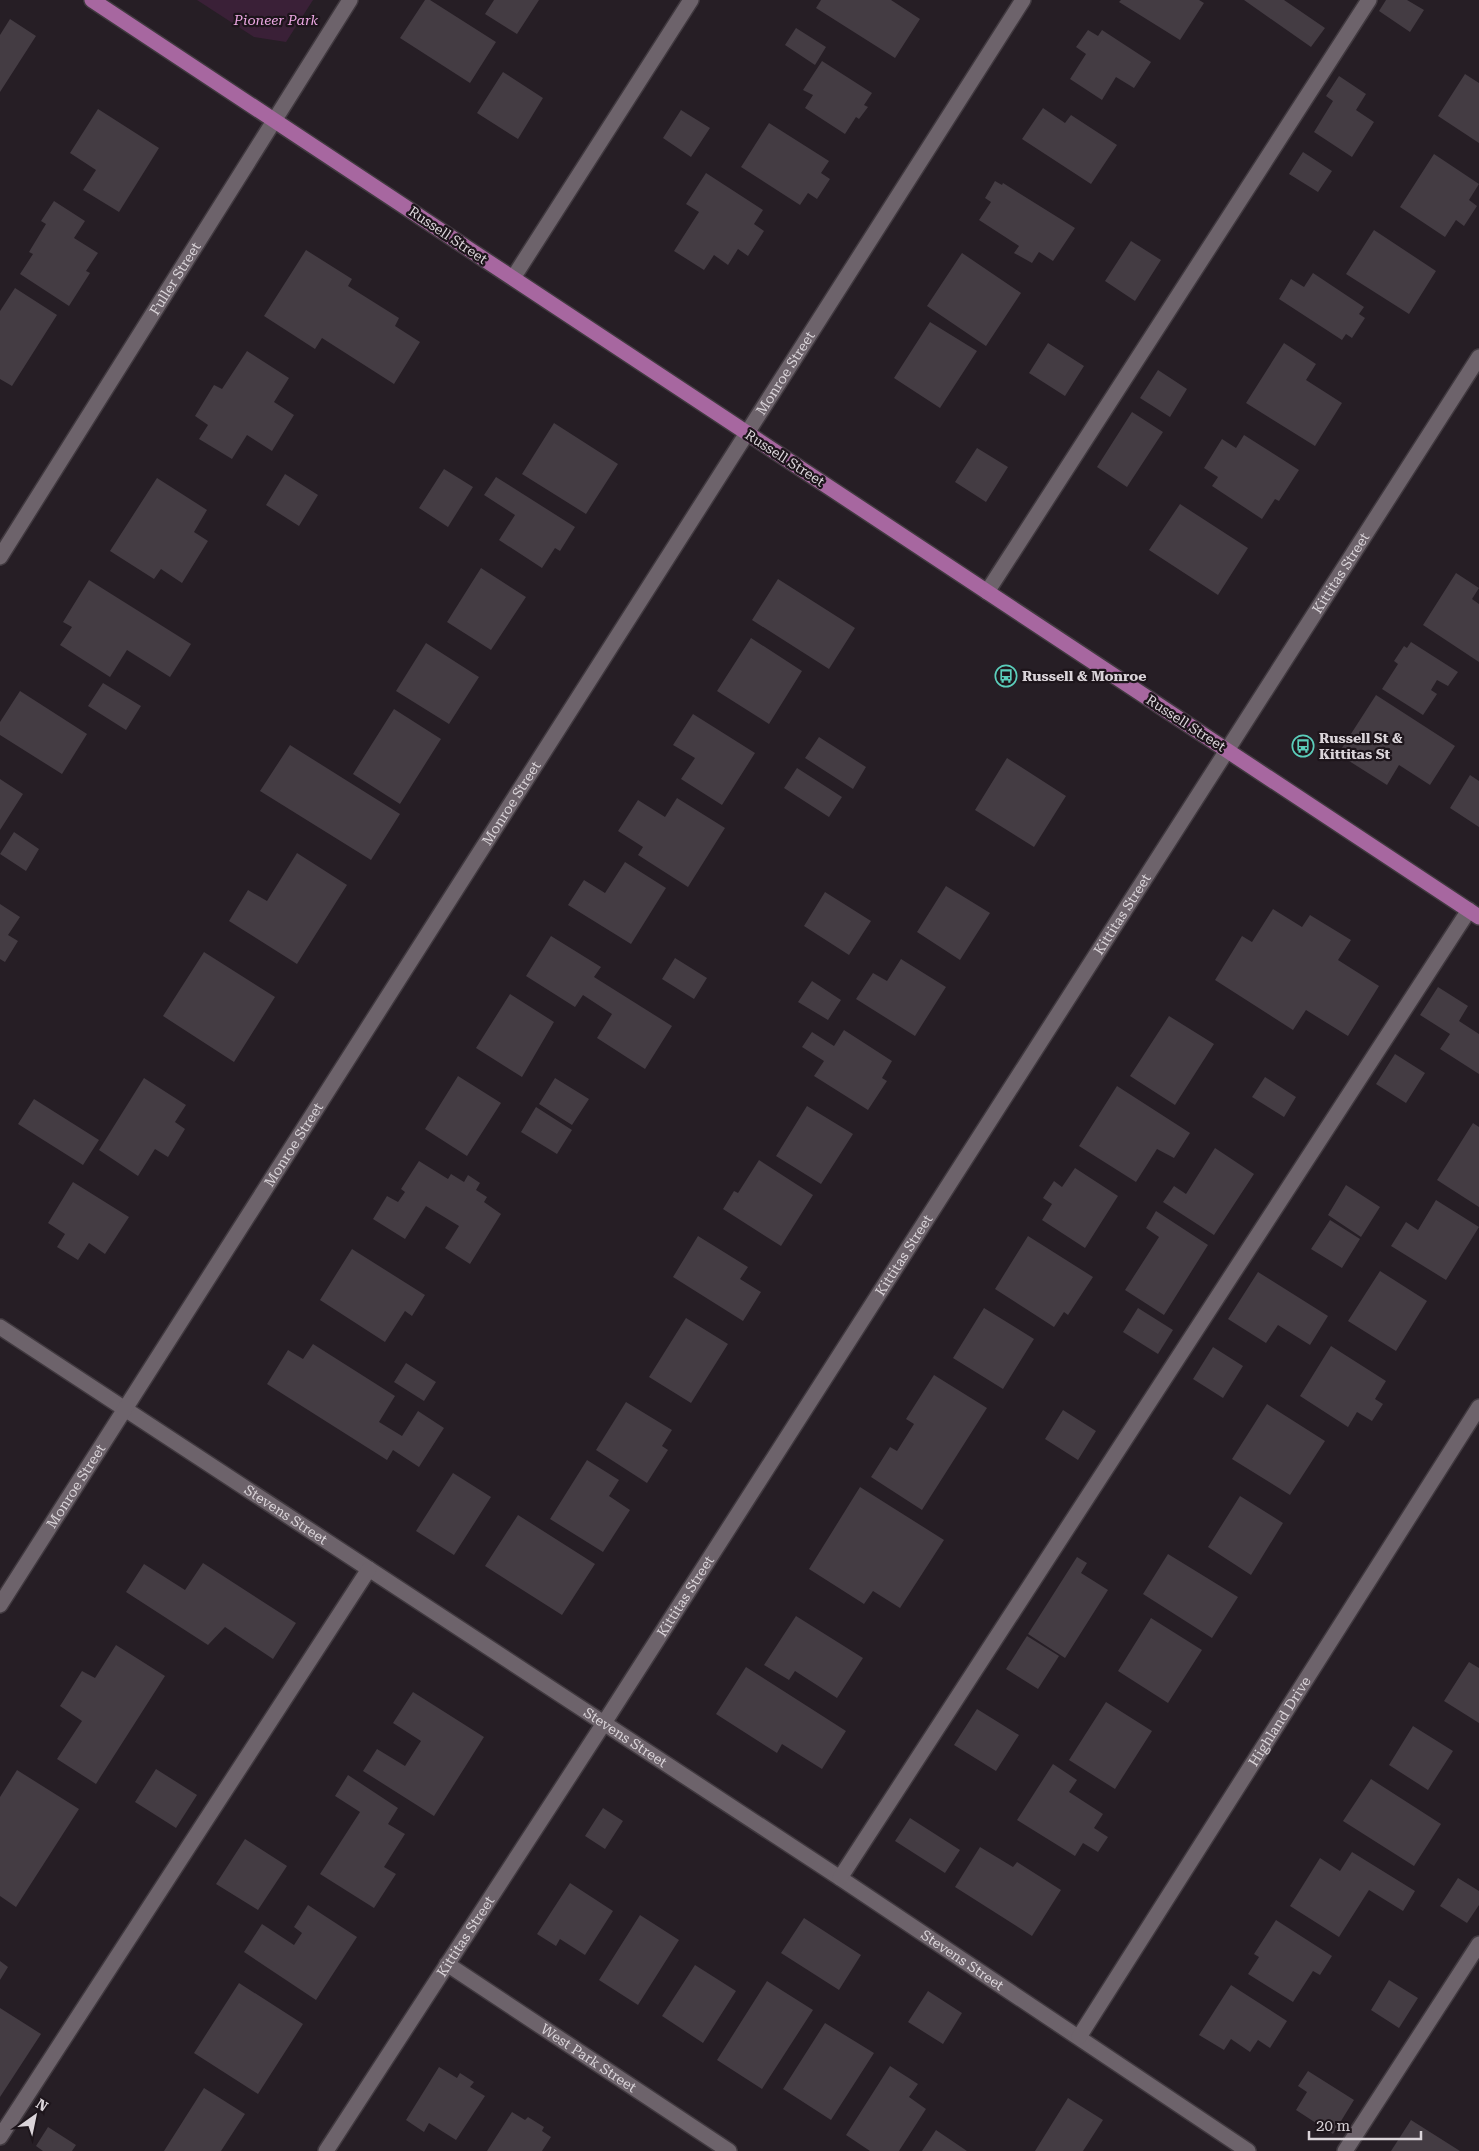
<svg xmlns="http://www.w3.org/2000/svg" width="1479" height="2151" font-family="'Roboto Serif',serif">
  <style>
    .green { fill: #3a2037 }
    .building { fill: #443c43 }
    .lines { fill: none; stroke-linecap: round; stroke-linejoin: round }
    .minor-casing { stroke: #40393f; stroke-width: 18 }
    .major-casing { stroke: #40393f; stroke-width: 18 }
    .minor { stroke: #6d636b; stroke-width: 15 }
    .major { stroke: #a767a0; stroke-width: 15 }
    .labels { text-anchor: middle; stroke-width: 4.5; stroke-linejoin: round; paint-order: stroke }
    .park-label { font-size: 14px; font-style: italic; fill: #eca8e3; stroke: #1d151b }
    .street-label { font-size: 14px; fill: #dad4d9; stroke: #1d151b }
    .poi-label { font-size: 14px; font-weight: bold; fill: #dad4d9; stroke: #1d151b; text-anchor: start }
  </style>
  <rect width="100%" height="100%" fill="#261e25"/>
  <path class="green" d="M197,0H313L286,42L254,37Z"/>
  <path class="building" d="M425,0H430L496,42L470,83L400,38Z
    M494,0H539L517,34L485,14Z
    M821,0H891L920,19L895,58L816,8Z
    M1121,0H1199L1204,3L1180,40L1119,2Z
    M1244,0H1284L1325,28L1311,47Z
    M1386,0H1407L1424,10L1410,32L1379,11Z
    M10,19L36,36L0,92V35Z
    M796,28L826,47L815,65L785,45Z
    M1088,30L1098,36L1102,30L1151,62L1134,88L1116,77L1102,100L1070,79L1086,54L1076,47Z
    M822,61L872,93L864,105L868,107L859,119L856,117L845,134L805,108L813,95L803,90Z
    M503,72L543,98L518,139L477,113Z
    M1465,74L1479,83V143L1438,116Z
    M1339,76L1366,94L1356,110L1374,122L1352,157L1314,132L1333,101L1326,96Z
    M1043,108L1065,123L1071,115L1117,145L1091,184L1022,139Z
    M98,109L159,148L119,212L83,190L96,170L70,153Z
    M681,110L710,128L691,157L663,138Z
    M769,123L829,161L821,173L830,179L817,199L808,193L800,205L741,167Z
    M1303,152L1332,171L1318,192L1289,174Z
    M1434,154L1479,184L1469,200L1477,206L1464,226L1456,220L1445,237L1400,207Z
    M706,173L763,210L754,224L764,231L748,256L738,249L728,265L714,255L704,270L674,251L699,212L686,204Z
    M995,181L1002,185L1003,183L1075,228L1053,261L1039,252L1032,263L1014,253L1019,246L979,220L991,202L985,198Z
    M54,201L85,221L74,238L98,253L86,271L90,273L69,306L20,274L33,254L29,252L46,224L41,221Z
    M1374,230L1436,271L1409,314L1346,274Z
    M1131,241L1161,260L1135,301L1105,281Z
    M306,250L352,279L348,286L399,318L395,326L420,342L394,384L322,338L315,349L264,316Z
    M962,253L1021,293L986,346L927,306Z
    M1313,273L1364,307L1359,314L1365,318L1352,338L1346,334L1342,340L1279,299L1291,279L1304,287Z
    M15,288L57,315L12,386L0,379V311Z
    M930,322L977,351L940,408L894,378Z
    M1048,343L1084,366L1065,396L1029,373Z
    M1284,343L1316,364L1306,380L1342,403L1315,446L1246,403Z
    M247,351L289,378L274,402L294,415L272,451L247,435L232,459L199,439L208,425L195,416L214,385L222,389Z
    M1158,370L1187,389L1170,417L1140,398Z
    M1132,412L1163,432L1127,487L1097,467Z
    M554,423L618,464L586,514L522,474Z
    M1244,435L1299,470L1279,501L1275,499L1262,519L1212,486L1218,477L1204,468L1222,439L1236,448Z
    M977,448L1008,467L986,502L955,482Z
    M444,469L473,487L448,527L419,508Z
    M285,474L318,495L299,526L266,505Z
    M496,477L575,527L560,551L555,548L542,568L499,540L515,515L484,495Z
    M157,478L207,510L194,532L208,541L182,583L161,569L154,579L110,551Z
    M1180,504L1248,548L1218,595L1149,550Z
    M481,568L526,597L491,650L447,622Z
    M1456,573L1479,588L1472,599L1479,604V662L1423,625Z
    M778,579L855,628L829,669L752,620Z
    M89,580L191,644L170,677L127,650L110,677L60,645L72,627L63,622Z
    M751,638L802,671L769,724L717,691Z
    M1411,642L1458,672L1448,686L1437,680L1431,690L1437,694L1423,715L1382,689L1398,664L1394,661L1404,646L1407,648Z
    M426,643L479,677L449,724L396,691Z
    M103,683L141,706L126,730L88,706Z
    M20,691L87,734L62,774L0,735V722Z
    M1376,695L1455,746L1430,785L1399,765L1387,785L1338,754Z
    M394,709L441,739L400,804L353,774Z
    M693,714L755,753L722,805L681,779L695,758L673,745Z
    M819,737L866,767L853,789L805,758Z
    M290,745L400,814L371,860L260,791Z
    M1007,758L1066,796L1034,847L975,810Z
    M797,768L842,797L829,817L784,788Z
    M1470,775L1479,781V827L1450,808Z
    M0,779L23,794L0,830Z
    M677,798L725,828L688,887L638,855L643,847L618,831L638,800L665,817Z
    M14,832L39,849L26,871L0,854Z
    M297,853L347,885L297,964L229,921L248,890L267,901Z
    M625,862L666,888L631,944L568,905L584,880L605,893Z
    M946,886L990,913L960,960L917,932Z
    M825,892L871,921L849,955L804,926Z
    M0,904L20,917L8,935L18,941L5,962L0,959Z
    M1273,909L1302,927L1310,915L1351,940L1338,960L1379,986L1348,1036L1306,1010L1293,1030L1215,980L1242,936L1252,942Z
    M551,936L601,967L594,977L672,1026L645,1069L597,1038L612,1014L583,995L575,1007L526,976Z
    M204,952L275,997L234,1062L163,1016Z
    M675,958L707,978L694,999L662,979Z
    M901,959L946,987L915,1036L856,999L873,973L887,981Z
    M812,981L841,1000L828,1020L798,1002Z
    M1438,987L1468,1006L1459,1021L1479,1034V1074L1440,1049L1450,1034L1420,1015Z
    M510,994L554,1022L522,1077L476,1048Z
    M1169,1016L1214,1044L1175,1105L1130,1076Z
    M844,1030L892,1061L882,1078L887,1081L868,1110L814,1076L824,1061L802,1047L812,1032L834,1046Z
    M1395,1054L1425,1073L1406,1103L1376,1084Z
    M458,1076L501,1103L467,1156L425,1129Z
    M1265,1077L1296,1097L1284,1117L1252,1097Z
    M144,1078L186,1105L175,1122L185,1129L168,1157L155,1149L138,1176L99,1150Z
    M555,1078L589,1099L572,1125L539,1104Z
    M1117,1086L1190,1133L1174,1158L1157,1149L1136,1182L1079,1146Z
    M34,1099L99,1140L83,1165L18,1124Z
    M807,1106L853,1134L821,1184L776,1156Z
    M536,1107L572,1130L557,1154L521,1132Z
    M1473,1123L1479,1127V1207L1437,1180Z
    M1215,1148L1254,1174L1214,1235L1163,1202L1174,1186L1186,1194Z
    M759,1160L813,1195L781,1246L723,1209L734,1191L738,1193Z
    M419,1161L448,1179L451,1174L464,1182L468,1175L480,1183L476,1190L487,1197L484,1202L501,1214L470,1264L445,1248L459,1226L426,1206L405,1239L373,1219L387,1196L398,1202L405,1192L401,1189Z
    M1075,1168L1118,1196L1085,1248L1042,1220L1052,1204L1043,1198L1054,1181L1062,1187Z
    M73,1182L129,1217L105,1254L89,1243L78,1260L57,1247L65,1234L48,1223Z
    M1346,1185L1380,1207L1361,1237L1328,1215Z
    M1436,1200L1479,1227L1446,1280L1391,1246L1406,1222L1418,1230Z
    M1156,1211L1208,1245L1164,1315L1125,1290L1159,1237L1146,1228Z
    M1330,1220L1360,1239L1342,1268L1311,1249Z
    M698,1236L748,1267L740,1279L761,1292L743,1321L673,1277Z
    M1028,1236L1093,1277L1068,1315L1064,1312L1054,1327L995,1289Z
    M352,1249L425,1295L412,1316L405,1311L385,1342L320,1300Z
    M1380,1271L1427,1301L1396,1351L1348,1321Z
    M1258,1272L1328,1316L1310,1345L1278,1325L1266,1343L1228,1319Z
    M984,1308L1034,1339L1003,1389L953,1358Z
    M1138,1308L1173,1330L1158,1354L1123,1332Z
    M686,1318L728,1344L691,1403L649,1377Z
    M313,1344L395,1396L379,1422L402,1436L418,1411L444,1428L419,1467L393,1450L387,1460L267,1384L288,1350L303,1359Z
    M1331,1346L1386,1381L1375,1399L1383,1404L1372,1421L1357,1412L1348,1427L1300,1396Z
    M1213,1347L1243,1366L1223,1398L1193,1379Z
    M406,1363L436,1382L424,1401L394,1382Z
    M934,1375L987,1408L922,1510L871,1477L890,1447L897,1451L914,1424L906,1419Z
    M626,1402L672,1430L662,1446L668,1450L647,1483L596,1450Z
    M1267,1404L1325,1441L1290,1495L1232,1459Z
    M1063,1410L1096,1431L1078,1460L1045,1439Z
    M587,1460L619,1480L609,1496L630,1510L603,1552L550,1519Z
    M453,1473L491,1497L454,1555L416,1531Z
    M860,1487L944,1540L900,1608L873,1591L864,1604L809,1569Z
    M1240,1496L1283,1523L1251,1575L1208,1547Z
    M518,1515L595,1564L562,1615L485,1566Z
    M1168,1554L1238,1597L1212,1638L1143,1594Z
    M1077,1557L1087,1563L1081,1573L1108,1590L1065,1658L1028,1634Z
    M203,1563L296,1623L273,1659L225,1627L208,1645L126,1592L144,1564L185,1590Z
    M796,1616L863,1658L837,1698L795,1671L789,1680L764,1665Z
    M1151,1618L1202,1650L1168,1703L1118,1671Z
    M1027,1636L1059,1656L1038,1689L1006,1669Z
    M116,1645L165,1676L96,1784L57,1759L82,1721L60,1706L82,1671L95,1678Z
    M1469,1662L1479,1668V1723L1444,1701Z
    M746,1667L846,1731L822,1769L782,1744L777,1753L716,1714Z
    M413,1692L484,1737L434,1816L363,1771L377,1749L405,1766L421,1741L393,1723Z
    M1106,1702L1152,1731L1115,1789L1069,1760Z
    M977,1709L1019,1735L996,1771L954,1745Z
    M1413,1726L1453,1751L1428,1790L1389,1765Z
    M1053,1764L1077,1780L1069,1792L1103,1814L1094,1828L1108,1837L1098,1852L1083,1843L1075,1856L1017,1820Z
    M156,1769L197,1795L176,1828L135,1802Z
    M17,1770L79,1809L16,1907L0,1896V1797Z
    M348,1775L398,1808L388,1824L405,1834L384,1867L396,1874L374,1908L320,1874L360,1812L335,1796Z
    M1371,1779L1441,1824L1414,1866L1343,1821Z
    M603,1808L623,1821L605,1849L585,1836Z
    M910,1818L960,1850L945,1873L895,1841Z
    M245,1839L287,1866L258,1910L216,1884Z
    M980,1847L1013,1867L1017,1862L1061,1890L1032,1936L955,1887Z
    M1352,1852L1415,1891L1403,1911L1369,1890L1339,1937L1290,1906L1320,1858L1340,1871Z
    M1458,1878L1479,1891V1905L1467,1923L1440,1906Z
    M570,1883L613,1911L585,1955L560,1939L556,1946L537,1934Z
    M308,1905L357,1937L316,2000L244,1952L262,1924L294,1945L302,1933L294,1927Z
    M640,1915L679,1940L638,2005L599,1980Z
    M804,1918L861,1955L839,1990L781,1953Z
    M1276,1920L1332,1956L1320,1975L1313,1971L1293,2002L1248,1974L1259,1957L1254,1954Z
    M0,1961L8,1967L0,1980Z
    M695,1965L736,1991L703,2043L662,2016Z
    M1389,1980L1418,1998L1399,2028L1371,2010Z
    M767,1981L813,2010L762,2089L717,2060Z
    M239,1983L303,2024L258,2094L194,2053Z
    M1231,1985L1287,2021L1270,2048L1258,2040L1250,2052L1231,2039L1224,2050L1199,2035Z
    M928,1991L962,2013L943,2044L908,2022Z
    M0,2008L41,2034L0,2097Z
    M825,2023L874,2053L831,2120L783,2089Z
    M890,2066L918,2084L909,2097L926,2109L899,2151H870L846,2135Z
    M439,2067L457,2078L460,2073L474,2082L470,2087L485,2096L456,2140L429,2123L424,2132L406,2120Z
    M1308,2071L1354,2100L1333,2134L1296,2110L1307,2092L1298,2086Z
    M204,2088L245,2114L221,2151H164Z
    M1068,2098L1103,2120L1083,2151H1035Z
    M512,2112L525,2120L528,2117L544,2127L542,2131L551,2137L542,2151H487Z
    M1411,2120L1460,2151H1391Z
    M48,2127L76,2145L72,2151H43L36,2146Z
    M936,2130L967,2151H922Z"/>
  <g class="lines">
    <g class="minor-casing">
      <g id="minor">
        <path d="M513,278L691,0"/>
        <path id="s1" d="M0,557L350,0"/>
        <path d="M987,592L1369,0"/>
        <path id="s2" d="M0,1327L840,1878L1248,2151"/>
        <path id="s3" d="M0,1605L1023,0"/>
        <path d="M840,1878L1469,910"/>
        <path id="s4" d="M447,1964L729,2151"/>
        <path id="s5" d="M1079,2037L1479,1407"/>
        <path d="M0,2137L369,1569"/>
        <path id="s6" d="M326,2151L604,1723L1479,357"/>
        <path d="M1345,2151L1479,1944"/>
      </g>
    </g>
    <g class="major-casing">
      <path id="major" d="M92,0L1479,917"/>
    </g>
    <use href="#minor" class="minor"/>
    <use href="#major" class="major"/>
  </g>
  <defs>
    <g id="bus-ring" transform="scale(1.125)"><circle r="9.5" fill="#1d151b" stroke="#5bcebb" stroke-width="1.5"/><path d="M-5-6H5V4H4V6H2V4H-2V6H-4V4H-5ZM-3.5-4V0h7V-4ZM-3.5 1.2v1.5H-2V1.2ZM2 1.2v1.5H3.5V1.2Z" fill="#5bcebb"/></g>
  </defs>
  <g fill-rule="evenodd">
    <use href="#bus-ring" x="1006" y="676"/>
    <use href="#bus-ring" x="1303" y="746"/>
  </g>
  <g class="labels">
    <g class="park-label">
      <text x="276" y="25">Pioneer Park</text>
    </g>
    <g class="street-label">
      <text transform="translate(448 235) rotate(34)" y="5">Russell Street</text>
      <text dy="5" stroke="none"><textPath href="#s1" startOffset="329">Fuller Street</textPath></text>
      <text dy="5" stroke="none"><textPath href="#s3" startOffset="1461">Monroe Street</textPath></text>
      <text transform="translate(785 458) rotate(33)" y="5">Russell Street</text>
      <text dy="5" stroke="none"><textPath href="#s6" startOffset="1876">Kittitas Street</textPath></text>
      <text transform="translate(1186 723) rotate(33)" y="5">Russell Street</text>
      <text dy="5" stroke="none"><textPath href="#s3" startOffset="951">Monroe Street</textPath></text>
      <text dy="5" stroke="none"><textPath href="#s6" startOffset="1471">Kittitas Street</textPath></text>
      <text dy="5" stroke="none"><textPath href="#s3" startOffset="546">Monroe Street</textPath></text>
      <text dy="5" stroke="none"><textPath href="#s6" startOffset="1066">Kittitas Street</textPath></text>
      <text dy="5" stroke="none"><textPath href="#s3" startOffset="141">Monroe Street</textPath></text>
      <text dy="5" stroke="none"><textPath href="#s2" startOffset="342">Stevens Street</textPath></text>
      <text dy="5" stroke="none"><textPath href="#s6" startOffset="661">Kittitas Street</textPath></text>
      <text dy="5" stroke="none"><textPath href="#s5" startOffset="374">Highland Drive</textPath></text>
      <text dy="5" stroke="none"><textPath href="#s2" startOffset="748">Stevens Street</textPath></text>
      <text dy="5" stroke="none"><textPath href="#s6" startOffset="256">Kittitas Street</textPath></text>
      <text dy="5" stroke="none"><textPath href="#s2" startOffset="1152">Stevens Street</textPath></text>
      <text dy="5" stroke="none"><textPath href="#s4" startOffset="170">West Park Street</textPath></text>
    </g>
    <g class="poi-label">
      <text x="1022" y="681">Russell &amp; Monroe</text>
      <text x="1319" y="743">Russell St &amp;<tspan x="1319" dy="16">Kittitas St</tspan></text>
    </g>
  </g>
  <g transform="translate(35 2116) rotate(33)" stroke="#1d151b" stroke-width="4" paint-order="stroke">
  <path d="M0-4L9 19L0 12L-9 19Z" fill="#dad4d9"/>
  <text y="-8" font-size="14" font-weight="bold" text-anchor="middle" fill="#dad4d9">N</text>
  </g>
  <path d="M1309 2131v8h112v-8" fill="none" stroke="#dad4d9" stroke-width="2.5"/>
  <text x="1316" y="2131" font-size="15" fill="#dad4d9" stroke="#1d151b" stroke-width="4" paint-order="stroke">20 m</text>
</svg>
